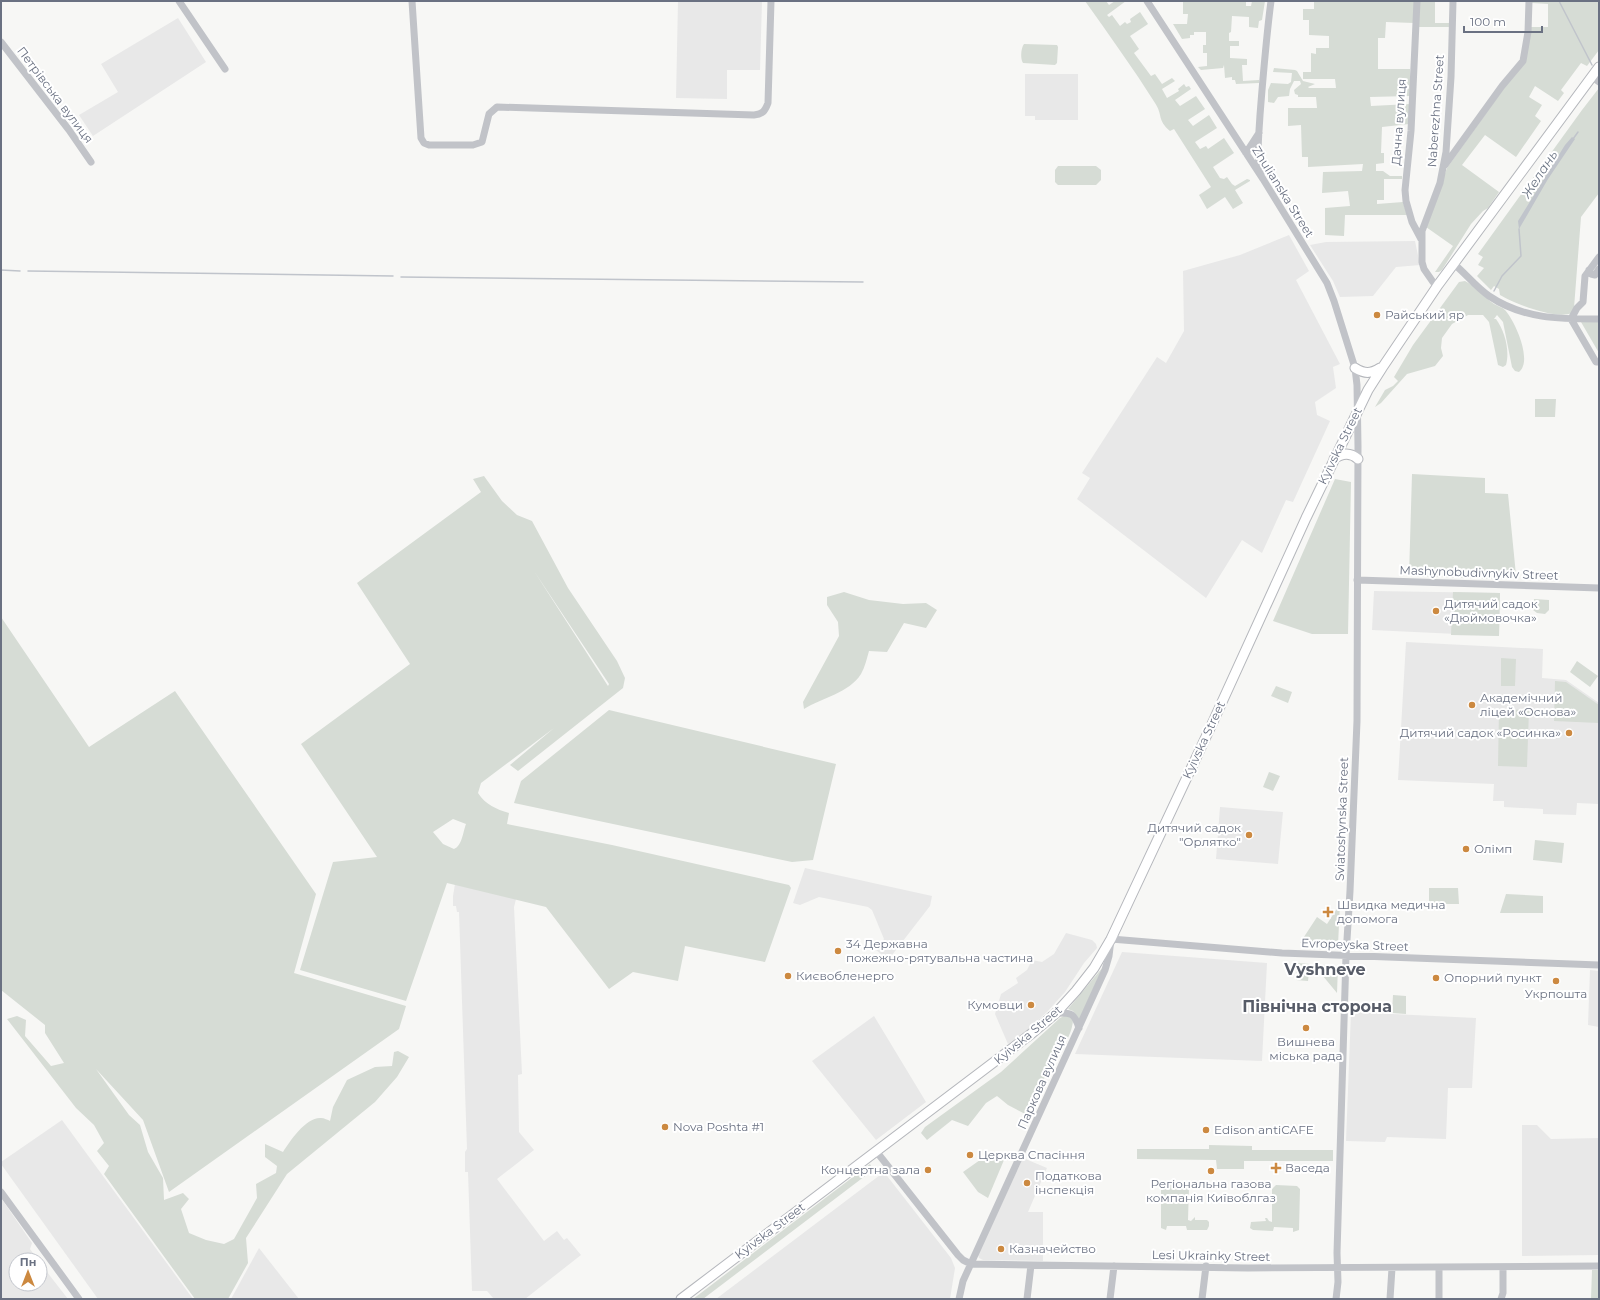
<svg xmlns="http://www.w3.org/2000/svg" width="1600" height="1300" font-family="Montserrat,sans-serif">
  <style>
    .built { fill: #e8e8e8 }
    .green { fill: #d6dcd5; fill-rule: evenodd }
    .water { fill: #c0c4cb }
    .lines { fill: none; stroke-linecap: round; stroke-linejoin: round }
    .stream { stroke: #c0c4cb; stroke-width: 1.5 }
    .major-casing { stroke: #b5b7bc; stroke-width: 11 }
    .minor { stroke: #c1c3c8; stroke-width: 7 }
    .major { stroke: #fff; stroke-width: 9 }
    .poi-dot { fill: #cc8940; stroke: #fff; stroke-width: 1.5 }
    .labels { text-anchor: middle; stroke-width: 4; stroke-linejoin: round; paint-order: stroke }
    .street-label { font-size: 12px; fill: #6a7182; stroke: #fff }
    .poi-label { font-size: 12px; fill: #6a7182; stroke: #fff; text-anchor: start }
    .water-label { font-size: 13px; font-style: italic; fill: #6c7685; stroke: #fff }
    .district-label { font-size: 16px; font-weight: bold; fill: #575c68; stroke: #fff }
  </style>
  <rect width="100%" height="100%" fill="#f7f7f5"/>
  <path class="built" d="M678,1H762L760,70H727V99L676,98Z
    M178,18L206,62L93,136L79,115L118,92L101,64Z
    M1025,74H1078V120H1035V116H1025Z
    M1289,235L1309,271L1296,280L1340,364L1333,367L1336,388L1315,402L1317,415L1330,421L1293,502L1286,500L1262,553L1242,540L1206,598L1077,499L1090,478L1082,473L1157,357L1166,363L1184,331L1183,271L1240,255Z
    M1415,241L1420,265L1396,267L1373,296L1340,297L1333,281L1310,245L1326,242Z
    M1374,591L1500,593L1499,636L1372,630Z
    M1406,642L1543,649L1542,678L1566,680L1599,703V804L1577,803L1576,815L1543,814V809L1504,807V801H1493L1494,784L1398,780Z
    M1220,807L1283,812L1278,864L1216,859Z
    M805,868L932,896L930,906L889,959H887L876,950L884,939L872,910L868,907L819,897L800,905L793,903Z
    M455,884L516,899L514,907L522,1074L518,1075L519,1132L534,1150L497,1179L544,1241L557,1231L564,1240L567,1238L581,1255L525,1299H494L487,1291H472L468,1172H465V1152L467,1149L459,912H457L456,906H453V896Z
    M1066,933L1092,940L1096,944L1097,948L1084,963L1065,992L1047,1012L1022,1035L1008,1044L995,1014L1001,994L1018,983L1016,978L1027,970L1032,960L1042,962L1054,954Z
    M1122,952L1267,963L1262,1061L1075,1054Z
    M1590,970L1599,971V1027L1588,1025Z
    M1351,1012L1476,1018L1472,1088H1448L1446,1139L1387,1137L1385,1142L1346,1141Z
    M874,1016L926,1102L876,1140L812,1061Z
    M62,1120L193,1299H98L1,1164V1162Z
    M1522,1125H1537L1551,1139L1599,1138V1255L1522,1256Z
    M1023,1158L1047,1168L1028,1212H1043V1261L983,1260L979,1258L978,1255Z
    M884,1172L951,1258L955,1268L950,1299H716Z
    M1,1198L32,1243L30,1249L38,1260H16V1284H40V1263L68,1299H1Z
    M259,1248L299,1299H231Z"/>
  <path class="green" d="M1085,1H1106L1109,5L1115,1H1126L1107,15L1109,17L1112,15L1120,26L1125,22L1127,24L1131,22L1130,19L1140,12L1148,24L1130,36L1139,49L1134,53L1151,76L1155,74L1162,84L1172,78L1175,81L1162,89L1167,98L1179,91L1178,89L1184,84L1186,87L1189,86L1191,89L1175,100L1180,106L1196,96L1205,109L1188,120L1193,126L1209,115L1217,128L1195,142L1200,149L1206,146L1208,149L1224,138L1234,153L1213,167L1220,178L1224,179L1227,177L1232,184L1235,186L1247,179L1250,180V181L1235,190L1243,203L1233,209L1225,197L1207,209L1199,195L1211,187L1174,129L1170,131C1157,120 1163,115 1155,103C1133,68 1109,35 1085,1Z
    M1183,1H1246V6H1251L1252,1H1265L1262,20L1259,21L1258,28L1249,27V17L1232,16L1231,32L1229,33V41H1239V46H1230V58L1247,59V65H1242L1243,81L1259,80V83L1236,84L1235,80H1232V77L1225,78L1224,65L1223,68L1201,70L1198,67L1207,66V53H1203V45H1206V32H1194V35H1190V38L1182,39L1173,24H1187L1188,14H1183Z
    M1314,1H1415L1414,23L1386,22L1385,38H1378V69H1410V96L1370,97L1371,106L1410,104L1409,124L1382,127L1381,153H1384V163L1376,164V171H1383L1390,176H1402V179H1384V200H1377V204L1403,202L1407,215H1345L1344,236L1325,235V208L1350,206L1348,191L1322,193L1323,172L1362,171L1363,164L1308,167V157H1302L1301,125L1288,126V108H1317L1316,97H1298V95L1295,94L1294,90L1301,84L1300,81H1294L1290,89L1289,96L1278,97L1274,103L1268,102V90L1271,83L1288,84L1291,82L1292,73L1273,72L1274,68L1295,70L1297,71L1303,81L1315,84L1308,87L1309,88H1336L1335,79H1303V72H1311V53L1316,54V48H1329V36L1309,35V20H1303V9H1314Z
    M1420,1H1435V23H1449V27H1418Z
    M1532,1H1599V50L1587,66L1581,63L1561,90L1564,93L1558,101L1535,86L1529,97L1542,105L1535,116L1541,121L1516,157L1485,135L1462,165L1499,192L1488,208L1483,211L1471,224L1442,270L1439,272H1435L1453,246L1426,227L1447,168L1504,88L1523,63L1531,27H1548V4L1532,3Z
    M1024,44L1057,45L1058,47L1057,63L1055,65L1023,63C1020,58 1021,48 1024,44Z
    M1599,88V193L1581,217L1574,308L1572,313C1556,320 1515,304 1500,295L1499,289L1494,286L1491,290L1477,276L1484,268L1478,265L1483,257L1478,254L1582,110Z
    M1058,166H1096L1101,170V180L1096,185H1058L1055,182V170Z
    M1465,281C1476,286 1484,297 1494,304C1497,306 1502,307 1505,310C1515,321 1533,361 1519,372L1515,371L1512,367L1503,322L1497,315L1494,319H1496C1505,331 1510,351 1506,365L1503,367L1498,365L1489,322L1483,315H1468L1452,324L1442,338L1441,348L1443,356L1435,366L1407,374L1381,403L1375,407L1385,390L1393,386L1398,381L1394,377L1413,345L1459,282Z
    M1581,322H1599V353Z
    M1535,399H1556L1555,417H1535Z
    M1412,474L1485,478V493L1508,494L1516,575H1504L1501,579L1409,576Z
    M484,476L502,501L517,515L532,521L568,588L617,661L625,678L623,688L518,771L510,765L554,728L481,783L478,793C486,805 496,809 509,813L507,824L612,845L789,885L791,888L765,962L685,946L678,981L633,972L609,989L546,907L447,883L406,1001L300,970L333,862L377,857L301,744L410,664L357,583L481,492L473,479ZM534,571L609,684L608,686ZM453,819L466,824C463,832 462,846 454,849L443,844L433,832Z
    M1335,479L1351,482L1348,634H1312L1273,621Z
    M844,592L869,600L903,604L926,603L937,610L926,628L904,623L887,652L869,651C867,658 865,667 861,674C849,693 822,698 804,709L803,702L839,636L838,622L827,605V597Z
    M1453,592L1500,593L1499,636L1451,635Z
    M1534,599L1549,600V610L1545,614L1537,613L1533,610Z
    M1,617L89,747L175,691L316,894L294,973L406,1006L399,1029L169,1192L143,1120L96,1069L129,1115L140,1125L148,1152L163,1178L164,1200L183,1193L189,1199L181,1209L189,1233L206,1240L224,1244L234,1239L257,1198L256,1184L276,1173L277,1166L265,1157V1144L283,1152C290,1141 306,1117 321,1118C324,1118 328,1120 330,1121L333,1107L347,1080L375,1067L392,1066L394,1052L398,1051L409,1057L397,1077L375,1102L287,1174L246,1238L248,1263L228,1299H195L104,1174L109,1166L97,1151L104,1143L94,1125L76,1108L7,1019L17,1016L26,1020L25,1036L51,1066L64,1063L45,1033V1025L1,990Z
    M1501,658L1516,659L1515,686H1501Z
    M1577,661L1598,676L1590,687L1570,672Z
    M1555,681L1566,682L1599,705V723L1554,721Z
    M1276,686L1292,692L1288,703L1271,696Z
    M1499,709L1529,710L1527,767L1498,766Z
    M609,710L836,764L813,860L792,862L514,803L521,781Z
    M1269,772L1280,776L1273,791L1263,787Z
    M1535,840L1564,843L1562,863L1533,860Z
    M1429,888H1458L1459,904H1429Z
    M1506,894L1543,896V913H1500Z
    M1340,904L1338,945L1300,943L1317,917L1327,924Z
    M1297,963L1310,964L1308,981L1296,980Z
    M1313,964L1338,966L1337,993Z
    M1103,967L1079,1020L1073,1011L1068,1009Z
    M1393,995L1406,996V1014L1392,1013Z
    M1066,1015L1073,1019C1073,1029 1067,1044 1058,1049L1027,1115L1008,1105L997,1096L986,1103L968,1126L952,1120L927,1140L921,1133L925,1127L1001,1072L1060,1018Z
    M1209,1145L1252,1146V1150H1333V1161H1244V1169H1217L1216,1160L1137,1159V1149H1209Z
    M980,1160H1004L988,1198L978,1192L963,1172Z
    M870,1164L873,1170L703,1299H693Z
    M1164,1184H1185L1189,1187L1188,1220L1191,1221L1195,1217V1220H1207L1209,1222V1226L1207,1230H1187L1186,1226H1167L1166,1230L1161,1228V1188Z
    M1276,1185L1297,1186L1300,1189L1299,1230L1293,1232V1228L1274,1227L1273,1231L1253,1230L1250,1228L1251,1222L1266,1221L1265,1218H1267L1269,1221L1272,1222V1189Z
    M1592,1270H1599V1299H1591Z"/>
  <path class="water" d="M1572,137L1575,139L1548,179L1519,229L1518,221L1565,145Z"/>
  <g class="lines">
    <path class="stream" d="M1559,1L1592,65
      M1573,139L1578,132
      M1,270L20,271
      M28,271L393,276
      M401,277L863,282
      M1494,291L1502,276L1521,256L1519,229"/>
    <g class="major-casing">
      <path id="major" d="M1355,368C1365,374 1370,374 1380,368
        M1334,459C1342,453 1350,452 1358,459
        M681,1299L1031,1034L1056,1013L1076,991L1094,968L1111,939L1212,724L1306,518L1368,390L1382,368L1438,285L1599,67"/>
    </g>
    <path class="minor" d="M179,1L225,69
      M412,1L421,138L424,143L429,145H473L482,142L489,114L497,107L754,115C763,114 765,111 768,103L771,1
      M1147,1L1263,179L1327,283L1334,301L1355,368L1357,385L1358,446L1357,721L1350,891L1346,956L1337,1253L1338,1282L1336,1299
      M1417,1L1411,131L1405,190L1406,201L1412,222L1421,239
      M1,42L69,130L91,162
      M1592,77L1599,82
      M1246,153L1259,133
      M1445,165L1502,86L1523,61L1528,32L1529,1
      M1261,174C1256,156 1259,134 1260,115C1263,77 1266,39 1271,1
      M1454,264C1466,274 1476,287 1489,296C1523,319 1559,319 1599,319
      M1589,270L1591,274L1595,275L1599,269
      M1438,285L1433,282L1424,269L1422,262V231L1440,183L1446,152L1451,77L1453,1
      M1571,319L1577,308L1583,302L1585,276L1599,257
      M1571,319L1596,362H1599
      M1357,580L1599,588
      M1056,1013C1071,1013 1074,1012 1079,1028
      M876,1151L958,1255L963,1260L971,1264L1248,1268L1599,1266
      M1,1192L79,1299
      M959,1299L963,1281L1105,970L1109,956L1111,939L1282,953L1599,965
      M1027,1299L1031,1265
      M1110,1299L1114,1266
      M1202,1299L1206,1266
      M1390,1299L1392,1268
      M1439,1299V1268
      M1501,1299L1503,1293V1267"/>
    <use href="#major" class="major"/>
  </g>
  <g class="poi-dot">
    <circle cx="1377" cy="315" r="4"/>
    <circle cx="1436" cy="611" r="4"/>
    <circle cx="1472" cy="705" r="4"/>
    <circle cx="1569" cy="733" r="4"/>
    <circle cx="1249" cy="835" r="4"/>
    <circle cx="1466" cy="849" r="4"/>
    <path d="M1326 906h4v4h4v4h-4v4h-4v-4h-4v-4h4z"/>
    <circle cx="838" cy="951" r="4"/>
    <circle cx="788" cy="976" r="4"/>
    <circle cx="1436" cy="978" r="4"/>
    <circle cx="1556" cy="981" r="4"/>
    <circle cx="1031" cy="1005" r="4"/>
    <circle cx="1306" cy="1028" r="4"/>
    <circle cx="665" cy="1127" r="4"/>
    <circle cx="1206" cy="1130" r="4"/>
    <circle cx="970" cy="1155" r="4"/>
    <path d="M1274 1162h4v4h4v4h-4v4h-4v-4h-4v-4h4z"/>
    <circle cx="928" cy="1170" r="4"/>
    <circle cx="1211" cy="1171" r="4"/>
    <circle cx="1027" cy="1183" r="4"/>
    <circle cx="1001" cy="1249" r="4"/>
  </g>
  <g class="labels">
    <g class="street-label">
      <text transform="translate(55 95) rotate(53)" y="4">Петрівська вулиця</text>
      <text transform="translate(1436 111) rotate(-86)" y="4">Naberezhna Street</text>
      <text transform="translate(1399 122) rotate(-86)" y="4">Дачна вулиця</text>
      <text transform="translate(1283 192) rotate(58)" y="4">Zhulianska Street</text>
      <text transform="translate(1340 446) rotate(-64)" y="4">Kyivska Street</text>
      <text transform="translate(1479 573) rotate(2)" y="4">Mashynobudivnykiv Street</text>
      <text transform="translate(1204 740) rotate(-65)" y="4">Kyivska Street</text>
      <text transform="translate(1342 819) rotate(-88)" y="4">Sviatoshynska Street</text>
      <text transform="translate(1355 945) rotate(2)" y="4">Evropeyska Street</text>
      <text transform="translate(1028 1035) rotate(-40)" y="4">Kyivska Street</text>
      <text transform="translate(1042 1082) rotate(-66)" y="4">Паркова вулиця</text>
      <text transform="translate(770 1231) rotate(-37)" y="4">Kyivska Street</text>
      <text transform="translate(1211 1256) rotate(1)" y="4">Lesi Ukrainky Street</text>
    </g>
    <g class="poi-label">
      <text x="1385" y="319">Райський яр</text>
      <text x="1444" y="608">Дитячий садок<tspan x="1444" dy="14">«Дюймовочка»</tspan></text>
      <text x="1480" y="702">Академічний<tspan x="1480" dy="14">ліцей «Основа»</tspan></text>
      <text x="1561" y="737" text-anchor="end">Дитячий садок «Росинка»</text>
      <text x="1241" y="832" text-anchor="end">Дитячий садок<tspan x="1241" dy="14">"Орлятко"</tspan></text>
      <text x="1474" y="853">Олімп</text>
      <text x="1337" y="909">Швидка медична<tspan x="1337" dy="14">допомога</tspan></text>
      <text x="846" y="948">34 Державна<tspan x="846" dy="14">пожежно-рятувальна частина</tspan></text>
      <text x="796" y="980">Києвобленерго</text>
      <text x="1444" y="982">Опорний пункт</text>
      <text x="1556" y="998" text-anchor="middle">Укрпошта</text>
      <text x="1023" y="1009" text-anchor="end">Кумовци</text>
      <text x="1306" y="1046" text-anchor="middle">Вишнева<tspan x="1306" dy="14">міська рада</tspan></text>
      <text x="673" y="1131">Nova Poshta #1</text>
      <text x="1214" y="1134">Edison antiCAFE</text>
      <text x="978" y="1159">Церква Спасіння</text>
      <text x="1285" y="1172">Васеда</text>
      <text x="920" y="1174" text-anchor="end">Концертна зала</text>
      <text x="1035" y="1180">Податкова<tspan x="1035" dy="14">інспекція</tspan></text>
      <text x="1211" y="1188" text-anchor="middle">Регіональна газова<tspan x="1211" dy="14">компанія Київоблгаз</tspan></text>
      <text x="1009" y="1253">Казначейство</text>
    </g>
    <g class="water-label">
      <text transform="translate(1539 174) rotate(-57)" y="5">Желань</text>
    </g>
    <g class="district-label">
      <text x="1325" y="975">Vyshneve</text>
      <text x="1317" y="1012">Північна сторона</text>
    </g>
  </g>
  <rect width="1600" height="1300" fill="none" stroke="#6a7182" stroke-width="4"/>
  <g transform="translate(28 1272)"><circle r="19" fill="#ffffff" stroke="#c3c6cd"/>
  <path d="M0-3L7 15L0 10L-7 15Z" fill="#cc8940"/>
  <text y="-6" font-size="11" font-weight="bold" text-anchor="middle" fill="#6a7182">Пн</text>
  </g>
  <path d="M1464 26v6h78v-6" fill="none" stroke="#6a7182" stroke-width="2"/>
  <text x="1470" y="26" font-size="12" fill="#6a7182" stroke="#ffffff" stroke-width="3" paint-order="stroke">100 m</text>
</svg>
